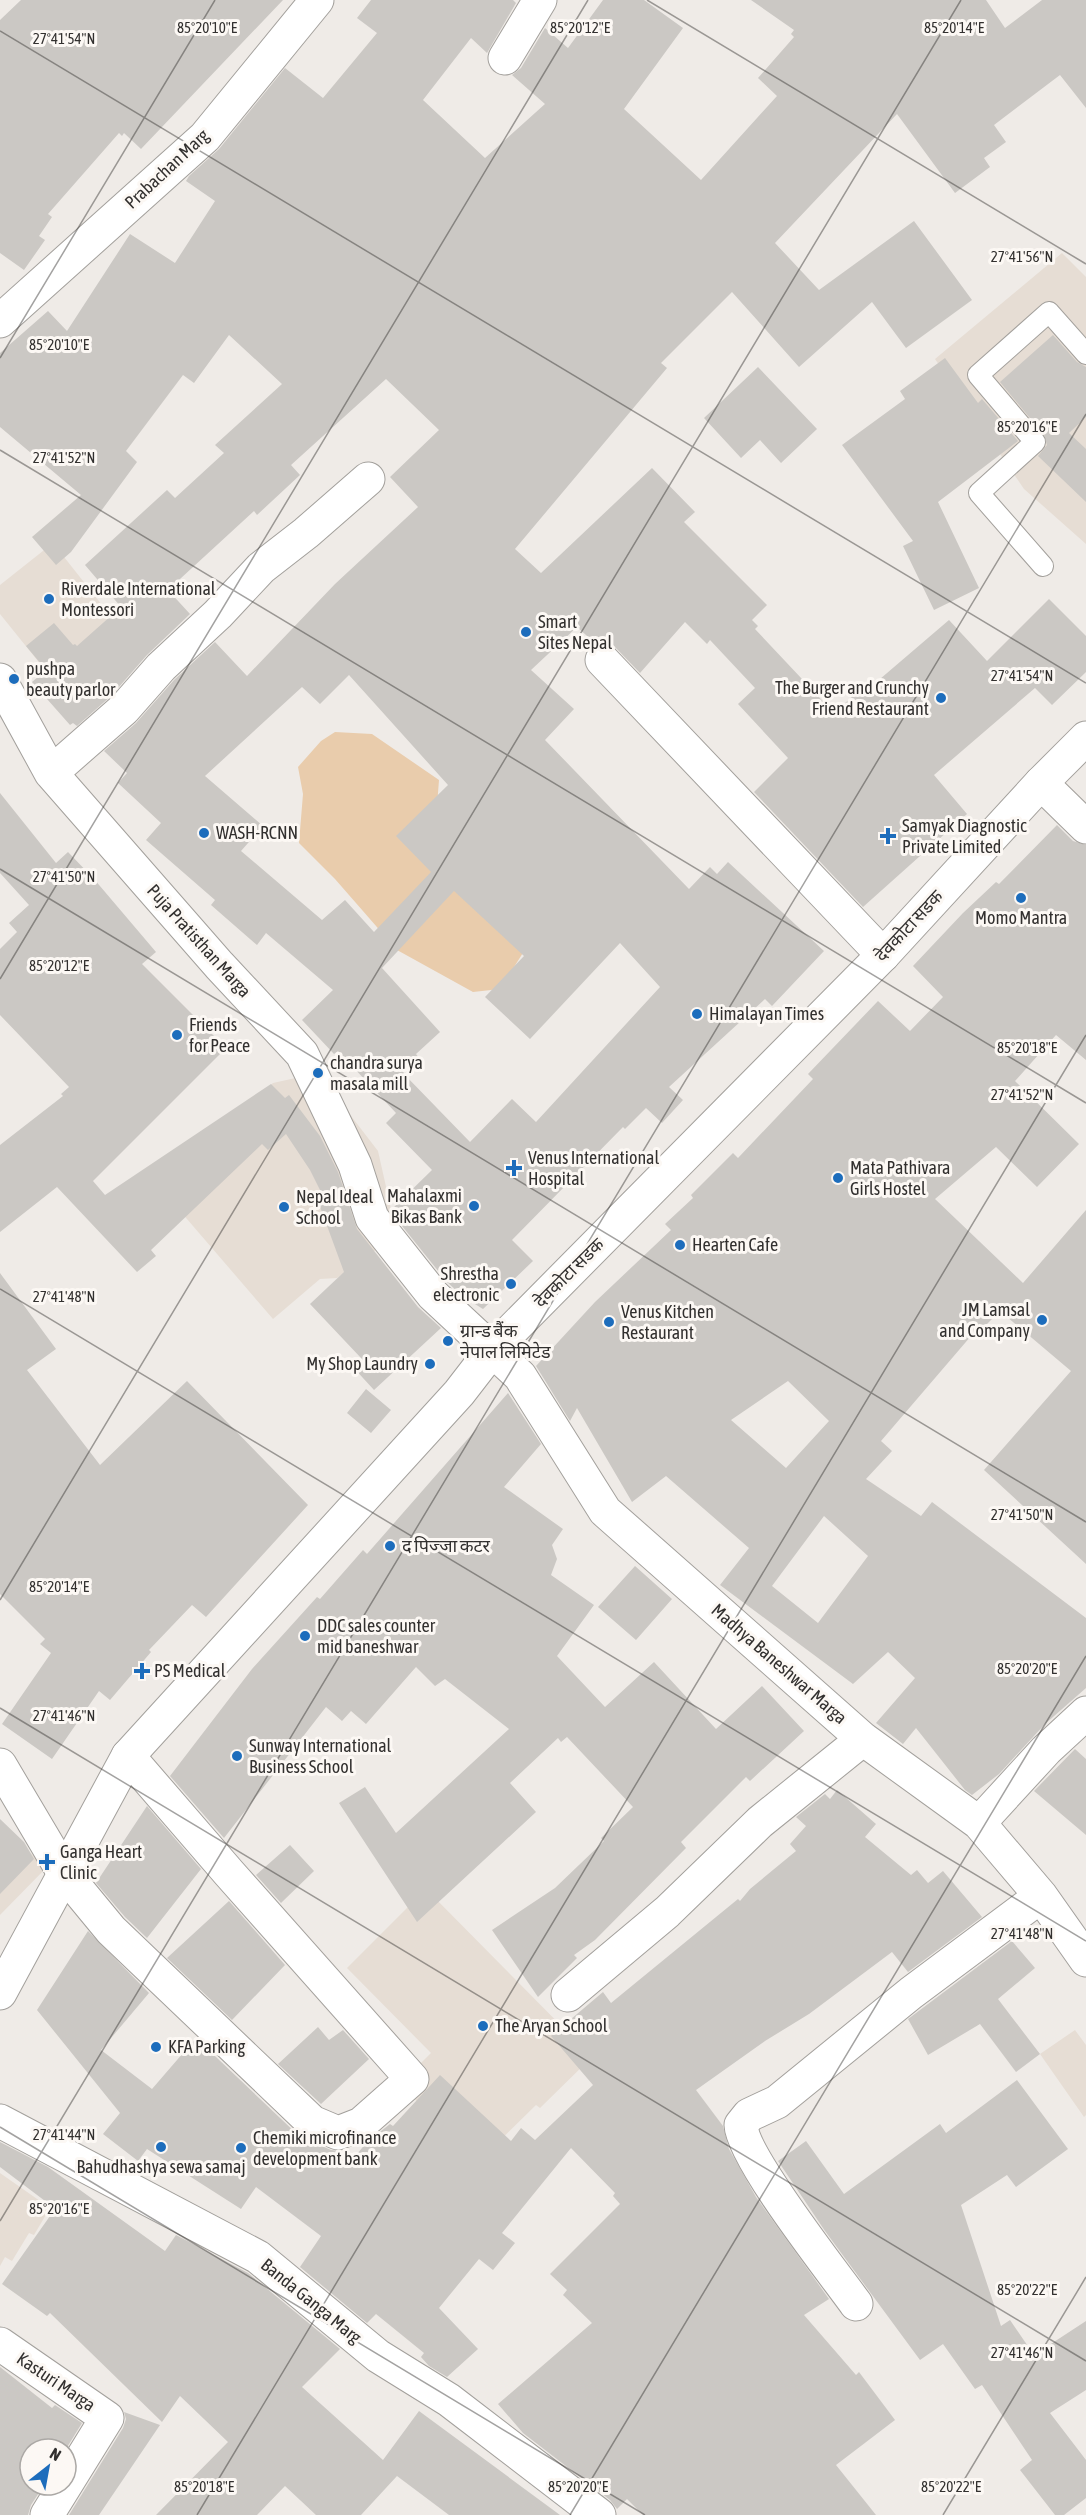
<svg xmlns="http://www.w3.org/2000/svg" width="1086" height="2515" font-family="'Asap Condensed','Noto Sans Devanagari',sans-serif">
  <style>
    .built { fill: #e6ddd4 }
    .green { fill: #e9ccac }
    .building { fill: #cbc8c4; fill-rule: evenodd }
    .lines { fill: none; stroke-linecap: round; stroke-linejoin: round }
    .service-casing { stroke: #a3a09c; stroke-width: 22 }
    .minor-casing { stroke: #a3a09c; stroke-width: 35 }
    .secondary-casing { stroke: #a3a09c; stroke-width: 35 }
    .service { stroke: #fff; stroke-width: 20 }
    .minor { stroke: #fff; stroke-width: 33 }
    .secondary { stroke: #fff; stroke-width: 33 }
    .ticks { fill: none; stroke: #32302f; stroke-width: 1.5; stroke-opacity: 0.45 }
    .poi-dot { fill: #1d6dbc; stroke: #fcf8f4; stroke-width: 2 }
    .labels { text-anchor: middle; stroke-width: 6; stroke-linejoin: round; paint-order: stroke }
    .street-label { font-size: 18px; fill: #32302f; stroke: #fcf8f4 }
    .poi-label { font-size: 18px; fill: #32302f; stroke: #fcf8f4; text-anchor: start }
    .ticks-label { font-size: 15px; text-anchor: middle; fill: #32302f; stroke: #fcf8f4; stroke-width: 6; stroke-linejoin: round; paint-order: stroke }
  </style>
  <rect width="100%" height="100%" fill="#efebe7"/>
  <path class="built" d="M1062,253L1086,277V544L1024,489L935,359Z
    M53,543L117,624L50,676L0,614V585Z
    M318,1073L378,1151L396,1231L380,1247L337,1278L320,1279L273,1319L156,1183L273,1083Z
    M0,1823L46,1868L0,1915Z
    M426,1889L592,2057L540,2108L536,2105L477,2163L400,2084L431,2053L347,1968Z
    M1075,2030L1086,2045V2115L1084,2117L1040,2054Z
    M0,2173L50,2208L34,2235L29,2233L12,2261L5,2257L0,2266Z"/>
  <path class="green" d="M335,732L372,734L439,780L434,844L533,937L500,989L473,992L397,950L335,879L299,843L303,794L298,767L321,741Z"/>
  <path class="building" d="M21,0H283L141,149L124,133L122,136L119,133L48,214L52,217L39,236L45,240L24,270L0,253V20Z
    M371,0H513L516,3L487,53L471,38L423,100L485,158L545,104L512,75L521,68L545,28L568,48L603,0H644L683,28L624,109L701,180L777,96L758,78L794,37L791,34L794,30L751,0H986L1005,28L1042,0H1086V108L1060,75L994,125L1006,142L984,158L990,167L955,193L897,114L775,243L819,290L914,221L972,300L906,348L872,302L799,367L732,292L661,363L667,368L515,549L541,573L652,468L695,512L684,522L767,605L752,620L758,626L755,629L834,713L863,687L866,691L949,620L987,661L1049,599L1086,636V672L1052,705L1035,688L934,775L967,814L863,907L754,792L788,758L738,704L755,688L710,640L707,644L685,622L640,673L615,647L607,642L595,643L577,627L531,670L574,709L545,740L689,889L710,867L717,874L728,862L824,951L772,1006L765,999L669,1087L683,1100L662,1123L646,1108L625,1129L623,1127L512,1240L533,1261L483,1309L470,1301L469,1302L447,1282L390,1211L432,1170L386,1123L396,1113L338,1051L334,1054L302,1020L333,990L266,933L257,945L211,905L215,900L146,840L161,823L118,783L127,773L104,751L136,723L174,680L215,642L247,676L335,584L418,507L390,477L439,430L386,379L291,465L300,475L257,515L254,511L168,590L190,614L147,655L111,696L77,726L73,723L70,725L32,682L46,670L26,646L54,623L73,645L75,644L77,646L121,607L85,565L167,490L175,498L224,453L215,445L282,384L229,335L194,383L183,375L126,451L137,462L71,552L56,565L32,537L81,495L0,427V353L48,311L67,331L130,234L175,263L215,201L186,181L189,176L219,149L285,68L323,98L377,33L357,18ZM349,675L448,785L396,836L431,872L374,932L345,900L322,920L241,851L263,826L205,776L302,687L320,704ZM454,891L524,956L485,997L530,1039L620,943L660,987L536,1122L512,1099L470,1142L403,1073L419,1058L416,1054L440,1032L382,968Z
    M1053,335L1077,362L1086,367V417L1069,433L1086,449V502L1038,456L1047,445L1044,435L1000,382Z
    M945,358L978,403L982,399L1018,441L938,502L979,588L934,610L903,546L913,541L842,445L905,399L900,391Z
    M758,367L817,429L781,463L760,440L741,458L704,418Z
    M0,793L56,863L68,852L94,879L156,952L142,964L226,1048L93,1181L105,1195L271,1084L285,1098L289,1095L320,1136L338,1172L357,1229L418,1307L441,1328L374,1390L352,1366L361,1358L310,1304L344,1272L319,1204L326,1202L310,1170L286,1134L268,1150L262,1144L151,1250L156,1256L137,1272L57,1187L0,1232V1145L63,1096L61,1094L69,1087L0,1015V949L17,932L9,923L29,905L0,873Z
    M1057,825L1073,841L1086,845V1060L1056,1035L1015,1081L1079,1144L1037,1187L996,1147L935,1199L1023,1283L1086,1210V1564L984,1470L1071,1371L1000,1311L973,1338L971,1336L881,1441L892,1451L866,1479L921,1516L932,1502L1086,1618V1688L1045,1724L999,1774L972,1795L965,1790L916,1728L903,1744L876,1723L915,1678L888,1652L853,1684L720,1585L749,1548L666,1476L632,1502L577,1408L570,1421L536,1366L595,1302L671,1230L665,1224L693,1198L691,1195L733,1153L738,1158L813,1079L808,1074L878,1001L910,1031L943,997L913,966L963,913L996,882L999,884ZM788,1381L829,1421L786,1468L731,1420ZM824,1516L868,1556L818,1623L772,1586Z
    M0,1273L56,1349L27,1370L100,1465L187,1381L308,1505L206,1617L192,1605L149,1650L151,1652L110,1700L99,1691L52,1759L2,1724L51,1653L40,1644L45,1639L0,1594Z
    M366,1389L391,1410L371,1433L347,1413Z
    M508,1393L541,1444L504,1487L563,1529L552,1545L557,1559L551,1575L594,1605L557,1656L605,1707L654,1662L716,1729L762,1686L804,1731L750,1781L746,1777L681,1842L686,1848L595,1940L574,1955L577,1958L538,1997L492,1930L555,1888L604,1841L601,1838L633,1807L567,1737L561,1742L558,1738L510,1783L536,1812L417,1922L339,1803L365,1787L396,1833L509,1729L445,1679L435,1686L416,1667L366,1724L351,1711L342,1721L326,1707L224,1838L170,1776L252,1669L317,1597L320,1599L363,1550L367,1554Z
    M635,1566L672,1599L636,1640L598,1607Z
    M1075,1749L1086,1759V1835L1034,1791Z
    M837,1790L876,1824L865,1837L911,1875L917,1870L928,1883L943,1871L982,1917L908,1972L892,1952L809,2014L765,2041L696,2090L723,2126L729,2149L756,2197L829,2299L804,2315L856,2375L859,2372L895,2420L836,2465L876,2515H643L627,2499L617,2509L610,2500L523,2433L498,2404L592,2323L563,2295L567,2290L550,2274L620,2204L613,2196L615,2193L571,2148L502,2233L515,2243L493,2270L479,2259L439,2308L478,2349L447,2377L429,2366L421,2357L424,2353L376,2314L367,2323L300,2267L321,2236L256,2187L241,2209L147,2149L138,2161L103,2134L120,2113L37,2010L88,1931L149,1993L101,2050L152,2089L196,2038L299,2136L331,2150L340,2151L352,2160L367,2142L390,2124L393,2126L440,2075L511,2141L521,2128L535,2140L593,2085L551,2036L603,1992L611,2003L738,1899L740,1901L750,1889L796,1851L790,1844L806,1826L796,1817L825,1794L830,1799Z
    M147,1806L201,1869L147,1938L125,1917L96,1883Z
    M0,1819L24,1842L34,1859L0,1894Z
    M290,1845L314,1871L281,1903L256,1875Z
    M229,1901L285,1965L232,2020L167,1958Z
    M1012,1941L1035,1968L998,1999L1040,2054L1016,2072L980,2024L928,2055L908,2019Z
    M318,2027L329,2040L343,2030L369,2059L321,2104L278,2064Z
    M1017,2080L1068,2149L1016,2187L1007,2175L961,2205L1001,2326L1010,2320L1034,2355L1086,2321V2390L1050,2413L1086,2460V2498L1064,2515H1055L1020,2470L1032,2460L982,2385L975,2389L943,2344L920,2360L825,2231L778,2161L806,2141L844,2194L940,2124L946,2133Z
    M0,2142L48,2167L165,2251L176,2235L248,2273L340,2349L302,2387L383,2460L419,2411L560,2515H449L397,2476L361,2515H316L285,2486L257,2515H156L228,2442L180,2396L162,2422L50,2313L47,2316L2,2284L50,2216L48,2214L53,2207L0,2167Z
    M0,2367L52,2408L55,2405L82,2423L66,2449H30V2485H44L31,2505L28,2515H0Z
    M124,2412L160,2425L99,2515H69L123,2428L126,2419Z"/>
  <g class="lines">
    <g class="service-casing">
      <path id="service" d="M1043,566L979,493L1035,442L978,375L1049,312L1086,354"/>
    </g>
    <g class="minor-casing">
      <path id="minor" d="M505,58L540,0
        M0,321L205,137L317,0
        M602,660L883,955
        M0,680L51,773L219,965L302,1054L355,1165L372,1218L433,1295L520,1376L605,1511L863,1739L979,1823L1041,1896L1086,1960
        M51,773L124,709L161,667L218,614L261,568L306,533L368,479
        M1041,783L1086,827
        M0,1765L64,1873L111,1930L312,2122L338,2133L361,2124L412,2079L229,1873L128,1756
        M979,1823L1046,1750L1086,1713
        M568,1995L667,1912L760,1822L863,1739
        M0,2121L258,2257L378,2356L449,2400L599,2515
        M856,2304C833,2272 742,2157 741,2125L749,2115L777,2102L911,1993L1041,1896
        M0,2344L107,2418L47,2515"/>
    </g>
    <g class="secondary-casing">
      <path id="secondary" d="M0,1993L128,1756L459,1393L493,1349L883,955L1041,783L1086,738"/>
    </g>
    <use href="#service" class="service"/>
    <use href="#minor" class="minor"/>
    <use href="#secondary" class="secondary"/>
  </g>
  <path class="ticks" d="M647,0L1086,264M0,31L1086,683M0,358L215,0M0,450L1086,1103M0,869L1086,1522M0,979L588,0M0,1289L1086,1941M0,1600L961,0M0,1708L1086,2361M0,2127L645,2515M0,2221L1086,414M197,2515L1086,1035M570,2515L1086,1656M943,2515L1086,2277"/>
  <g class="poi-dot">
    <circle cx="49" cy="599" r="6"/>
    <circle cx="526" cy="632" r="6"/>
    <circle cx="14" cy="679" r="6"/>
    <circle cx="941" cy="698" r="6"/>
    <circle cx="204" cy="833" r="6"/>
    <path d="M885 827h6v6h6v6h-6v6h-6v-6h-6v-6h6z"/>
    <circle cx="1021" cy="898" r="6"/>
    <circle cx="697" cy="1014" r="6"/>
    <circle cx="177" cy="1035" r="6"/>
    <circle cx="318" cy="1073" r="6"/>
    <path d="M511 1159h6v6h6v6h-6v6h-6v-6h-6v-6h6z"/>
    <circle cx="838" cy="1178" r="6"/>
    <circle cx="474" cy="1206" r="6"/>
    <circle cx="284" cy="1207" r="6"/>
    <circle cx="680" cy="1245" r="6"/>
    <circle cx="511" cy="1284" r="6"/>
    <circle cx="1042" cy="1320" r="6"/>
    <circle cx="609" cy="1322" r="6"/>
    <circle cx="448" cy="1341" r="6"/>
    <circle cx="430" cy="1364" r="6"/>
    <circle cx="390" cy="1546" r="6"/>
    <circle cx="305" cy="1636" r="6"/>
    <path d="M139 1662h6v6h6v6h-6v6h-6v-6h-6v-6h6z"/>
    <circle cx="237" cy="1756" r="6"/>
    <path d="M44 1853h6v6h6v6h-6v6h-6v-6h-6v-6h6z"/>
    <circle cx="483" cy="2026" r="6"/>
    <circle cx="156" cy="2047" r="6"/>
    <circle cx="161" cy="2147" r="6"/>
    <circle cx="241" cy="2148" r="6"/>
  </g>
  <g class="labels">
    <g class="street-label">
      <text transform="translate(167 169) rotate(-43)" y="6">Prabachan Marg</text>
      <text transform="translate(909 926) rotate(-47)" y="6">देवकोटा सडक</text>
      <text transform="translate(199 941) rotate(48)" y="6">Puja Pratisthan Marga</text>
      <text transform="translate(569 1273) rotate(-45)" y="6">देवकोटा सडक</text>
      <text transform="translate(779 1664) rotate(41)" y="6">Madhya Baneshwar Marga</text>
      <text transform="translate(311 2301) rotate(39)" y="6">Banda Ganga Marg</text>
      <text transform="translate(56 2382) rotate(34)" y="6">Kasturi Marga</text>
    </g>
    <g class="poi-label">
      <text x="61" y="595">Riverdale International<tspan x="61" dy="21">Montessori</tspan></text>
      <text x="538" y="628">Smart<tspan x="538" dy="21">Sites Nepal</tspan></text>
      <text x="26" y="675">pushpa<tspan x="26" dy="21">beauty parlor</tspan></text>
      <text x="929" y="694" text-anchor="end">The Burger and Crunchy<tspan x="929" dy="21">Friend Restaurant</tspan></text>
      <text x="902" y="832">Samyak Diagnostic<tspan x="902" dy="21">Private Limited</tspan></text>
      <text x="216" y="839">WASH-RCNN</text>
      <text x="1021" y="924" text-anchor="middle">Momo Mantra</text>
      <text x="709" y="1020">Himalayan Times</text>
      <text x="189" y="1031">Friends<tspan x="189" dy="21">for Peace</tspan></text>
      <text x="330" y="1069">chandra surya<tspan x="330" dy="21">masala mill</tspan></text>
      <text x="528" y="1164">Venus International<tspan x="528" dy="21">Hospital</tspan></text>
      <text x="850" y="1174">Mata Pathivara<tspan x="850" dy="21">Girls Hostel</tspan></text>
      <text x="462" y="1202" text-anchor="end">Mahalaxmi<tspan x="462" dy="21">Bikas Bank</tspan></text>
      <text x="296" y="1203">Nepal Ideal<tspan x="296" dy="21">School</tspan></text>
      <text x="692" y="1251">Hearten Cafe</text>
      <text x="499" y="1280" text-anchor="end">Shrestha<tspan x="499" dy="21">electronic</tspan></text>
      <text x="1030" y="1316" text-anchor="end">JM Lamsal<tspan x="1030" dy="21">and Company</tspan></text>
      <text x="621" y="1318">Venus Kitchen<tspan x="621" dy="21">Restaurant</tspan></text>
      <text x="460" y="1337">ग्रान्ड बैंक<tspan x="460" dy="21">नेपाल लिमिटेड</tspan></text>
      <text x="418" y="1370" text-anchor="end">My Shop Laundry</text>
      <text x="402" y="1552">द पिज्जा कटर</text>
      <text x="317" y="1632">DDC sales counter<tspan x="317" dy="21">mid baneshwar</tspan></text>
      <text x="154" y="1677">PS Medical</text>
      <text x="249" y="1752">Sunway International<tspan x="249" dy="21">Business School</tspan></text>
      <text x="60" y="1858">Ganga Heart<tspan x="60" dy="21">Clinic</tspan></text>
      <text x="495" y="2032">The Aryan School</text>
      <text x="168" y="2053">KFA Parking</text>
      <text x="253" y="2144">Chemiki microfinance<tspan x="253" dy="21">development bank</tspan></text>
      <text x="161" y="2173" text-anchor="middle">Bahudhashya sewa samaj</text>
    </g>
  </g>
  <g class="ticks-label">
    <text x="207" y="33">85°20'10"E</text>
    <text x="580" y="33">85°20'12"E</text>
    <text x="954" y="33">85°20'14"E</text>
    <text x="64" y="44">27°41'54"N</text>
    <text x="1022" y="262">27°41'56"N</text>
    <text x="59" y="350">85°20'10"E</text>
    <text x="1027" y="432">85°20'16"E</text>
    <text x="64" y="463">27°41'52"N</text>
    <text x="1022" y="681">27°41'54"N</text>
    <text x="64" y="882">27°41'50"N</text>
    <text x="59" y="971">85°20'12"E</text>
    <text x="1027" y="1053">85°20'18"E</text>
    <text x="1022" y="1100">27°41'52"N</text>
    <text x="64" y="1302">27°41'48"N</text>
    <text x="1022" y="1520">27°41'50"N</text>
    <text x="59" y="1592">85°20'14"E</text>
    <text x="1027" y="1674">85°20'20"E</text>
    <text x="64" y="1721">27°41'46"N</text>
    <text x="1022" y="1939">27°41'48"N</text>
    <text x="64" y="2140">27°41'44"N</text>
    <text x="59" y="2214">85°20'16"E</text>
    <text x="1027" y="2295">85°20'22"E</text>
    <text x="1022" y="2358">27°41'46"N</text>
    <text x="204" y="2492">85°20'18"E</text>
    <text x="578" y="2492">85°20'20"E</text>
    <text x="951" y="2492">85°20'22"E</text>
  </g>
  <g transform="translate(48 2467) rotate(31)"><circle r="28" fill="#fcf8f4" stroke="#aba8a5" stroke-width="1.5"/>
  <path d="M0-4.5L10 22L0 15L-10 22Z" fill="#1d6dbc"/>
  <text y="-9" font-size="16" font-weight="bold" text-anchor="middle" fill="#32302f">N</text>
  </g>
</svg>
